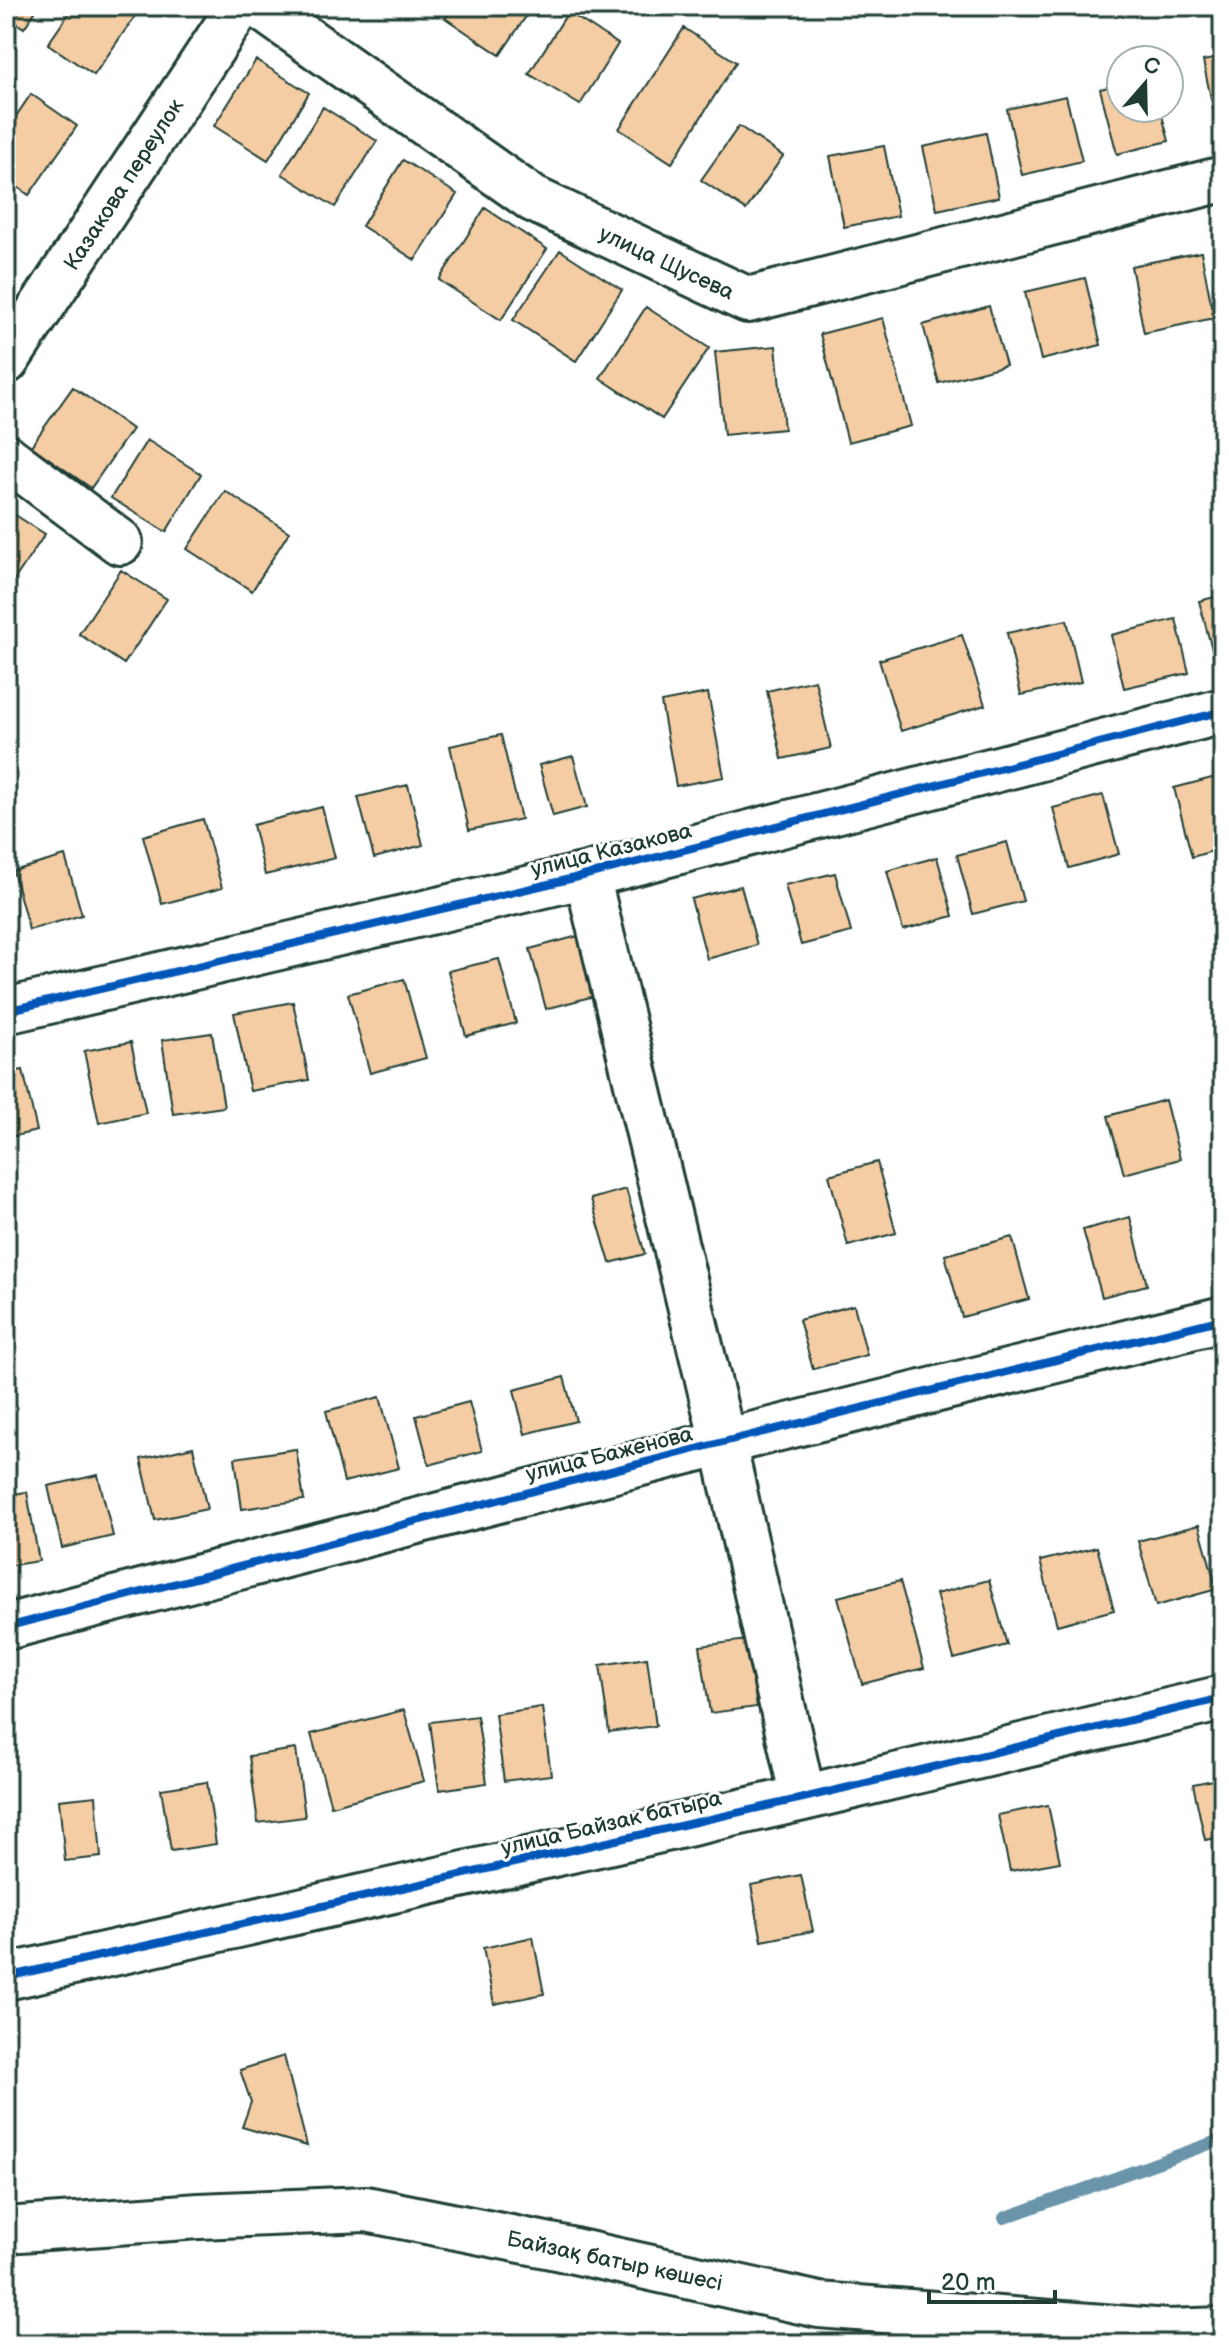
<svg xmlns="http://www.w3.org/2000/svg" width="1229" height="2350" font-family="'Balsamiq Sans',sans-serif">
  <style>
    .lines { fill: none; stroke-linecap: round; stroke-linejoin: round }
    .stream { stroke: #6994aa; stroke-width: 12 }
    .building { fill: #f5cda4; stroke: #1f3d34; stroke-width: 2 }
    .minor-casing { stroke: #1f3d34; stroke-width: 50 }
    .secondary-casing { stroke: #1f3d34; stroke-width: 50 }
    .minor { stroke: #fff; stroke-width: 44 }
    .secondary { stroke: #fff; stroke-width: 44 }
    .cycleway-casing { stroke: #fff; stroke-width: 13 }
    .cycleway { stroke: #0057b8; stroke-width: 8 }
    .labels { text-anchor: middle; stroke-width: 6; stroke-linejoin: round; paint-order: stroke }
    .street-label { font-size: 22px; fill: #1f3d34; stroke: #fff }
  </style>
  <rect width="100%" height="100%" fill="#fff"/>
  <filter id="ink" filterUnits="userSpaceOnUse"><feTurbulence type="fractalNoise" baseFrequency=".0125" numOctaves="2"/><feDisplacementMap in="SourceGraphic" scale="16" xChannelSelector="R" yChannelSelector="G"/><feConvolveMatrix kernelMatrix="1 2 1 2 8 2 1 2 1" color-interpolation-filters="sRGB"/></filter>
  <g filter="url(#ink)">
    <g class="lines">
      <path class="stream" d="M1004,2218L1223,2139"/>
    </g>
    <path class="building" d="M6,6H39L24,28L6,16Z
      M74,6H142L94,75L48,44Z
      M453,6H533L500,55L445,18Z
      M568,12L618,44L580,105L529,74Z
      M684,28L736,62L672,163L619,129Z
      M1223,57V126L1217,127L1203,61Z
      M256,60L309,93L268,160L214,126Z
      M1121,84V108H1160L1169,141L1117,154L1100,89Z
      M31,94L77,126L29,195L6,179V131Z
      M1066,96L1082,161L1022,175L1007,109Z
      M323,107L377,141L335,207L282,174Z
      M739,126L783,156L746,210L701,180Z
      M986,133L999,197L937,210L923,147Z
      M884,146L898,216L844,227L830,156Z
      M403,160L457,194L415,260L362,226Z
      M485,208L547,249L501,320L439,280Z
      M560,250L622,290L576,361L513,320Z
      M1201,252L1214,318L1144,333L1131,266Z
      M1085,278L1101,345L1041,360L1025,292Z
      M989,306L1006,365L939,383L923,325Z
      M646,307L709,348L662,419L600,378Z
      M883,318L911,426L848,442L820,334Z
      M776,346L784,429L724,435L715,352Z
      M73,387L132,429L91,488L31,446Z
      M147,440L201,474L166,532L111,498Z
      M225,491L289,532L252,591L187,549Z
      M6,509L45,534L6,592Z
      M121,570L167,599L124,664L79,634Z
      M1223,595V654L1214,657L1199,601Z
      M1176,619L1189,673L1124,688L1111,635Z
      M1067,620L1081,682L1021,695L1007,633Z
      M962,635L985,705L901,731L879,660Z
      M815,680L831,748L782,759L767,691Z
      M708,693L724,777L676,786L661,702Z
      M501,735L521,819L469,830L450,746Z
      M573,756L587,807L553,816L539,765Z
      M1223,775V848L1192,857L1174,788Z
      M408,785L423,845L374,858L358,797Z
      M1103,795L1119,854L1069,868L1053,808Z
      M322,807L335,858L265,875L253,825Z
      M203,819L222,888L162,904L143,836Z
      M1007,842L1023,901L973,914L957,855Z
      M65,856L82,915L29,930L13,871Z
      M937,857L953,916L903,930L887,871Z
      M835,873L851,932L801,945L785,885Z
      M741,886L757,945L707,959L691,899Z
      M578,936L594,996L546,1009L530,949Z
      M499,959L516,1023L466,1036L448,971Z
      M404,979L426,1058L370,1073L348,994Z
      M293,1002L309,1080L250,1091L234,1013Z
      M212,1033L224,1107L173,1114L162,1040Z
      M131,1042L146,1113L99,1123L84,1051Z
      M23,1070L37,1131L6,1138V1073Z
      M1165,1100L1180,1159L1124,1174L1108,1116Z
      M877,1162L896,1233L848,1246L829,1175Z
      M626,1189L645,1254L610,1263L591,1199Z
      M1130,1217L1147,1285L1102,1297L1083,1230Z
      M1012,1237L1029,1299L962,1317L945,1255Z
      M854,1305L867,1355L813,1369L799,1320Z
      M564,1377L576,1421L525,1434L514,1390Z
      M380,1397L399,1468L344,1482L326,1411Z
      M469,1402L482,1451L429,1465L416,1416Z
      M193,1447L207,1509L155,1520L141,1459Z
      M296,1449L304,1500L242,1509L235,1458Z
      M98,1475L113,1536L62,1548L48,1486Z
      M27,1492L39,1561L6,1566V1495Z
      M1199,1525L1217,1589L1156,1606L1138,1541Z
      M1097,1547L1114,1610L1057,1625L1040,1561Z
      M989,1580L1007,1645L954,1659L936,1594Z
      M900,1581L924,1668L862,1684L838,1597Z
      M747,1640L757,1707L710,1713L700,1646Z
      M647,1658L656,1726L609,1732L600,1665Z
      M542,1707L551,1775L504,1781L495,1714Z
      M404,1710L424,1781L331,1806L311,1734Z
      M477,1716L487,1783L439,1790L430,1722Z
      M296,1749L305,1817L258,1823L249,1756Z
      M1223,1778V1837L1205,1840L1193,1784Z
      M207,1782L216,1844L171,1851L161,1789Z
      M96,1796L101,1857L65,1861L59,1800Z
      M1048,1805L1060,1862L1010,1871L998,1815Z
      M801,1875L813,1931L762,1941L751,1885Z
      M533,1937L544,1994L494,2004L483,1948Z
      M284,2056L307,2146L242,2127L251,2102L240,2070Z"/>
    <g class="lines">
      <g class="minor-casing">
        <path id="minor" d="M259,6L533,199L748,300L1223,179
          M6,361L240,6
          M6,457L120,542
          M587,875L723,1442L803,1798
          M6,1011L587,875L1223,711
          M6,1627L723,1442L1223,1319
          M6,1977L803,1798L1223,1698"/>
      </g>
      <g class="secondary-casing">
        <path id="secondary" d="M6,2230L199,2216L366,2209L556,2247L819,2305L1168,2332L1223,2330"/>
      </g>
      <use href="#minor" class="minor"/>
      <use href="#secondary" class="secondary"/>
      <g class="cycleway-casing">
        <path id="cycleway" d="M6,1011L587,875L1223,711
          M6,1627L723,1442L1223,1319
          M6,1977L803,1798L1223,1698"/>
      </g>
      <use href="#cycleway" class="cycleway"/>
    </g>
  </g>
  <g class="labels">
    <g class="street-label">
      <text transform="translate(123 184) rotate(-57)" y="8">Казакова переулок</text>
      <text transform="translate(667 262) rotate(25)" y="8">улица Щусева</text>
      <text transform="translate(611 849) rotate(-14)" y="8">улица Казакова</text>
      <text transform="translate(609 1453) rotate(-14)" y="8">улица Баженова</text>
      <text transform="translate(611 1822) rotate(-13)" y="8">улица Байзак батыра</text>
      <text transform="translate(615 2260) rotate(12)" y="8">Байзақ батыр көшесі</text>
    </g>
  </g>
  <rect width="1229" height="2350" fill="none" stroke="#fff" stroke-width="32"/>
  <rect x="16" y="16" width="1197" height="2318" fill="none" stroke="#1f3d34" stroke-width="3" filter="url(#ink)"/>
  <g transform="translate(1145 84) rotate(20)"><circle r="38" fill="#ffffff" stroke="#a5b1ae" stroke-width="2"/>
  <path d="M0-6L14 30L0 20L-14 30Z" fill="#1f3d34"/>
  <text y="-12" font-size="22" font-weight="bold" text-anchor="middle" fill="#1f3d34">С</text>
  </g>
  <path d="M929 2290v12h126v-12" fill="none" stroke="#1f3d34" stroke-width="4"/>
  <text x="941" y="2290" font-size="24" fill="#1f3d34" stroke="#ffffff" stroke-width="6" paint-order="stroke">20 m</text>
</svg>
